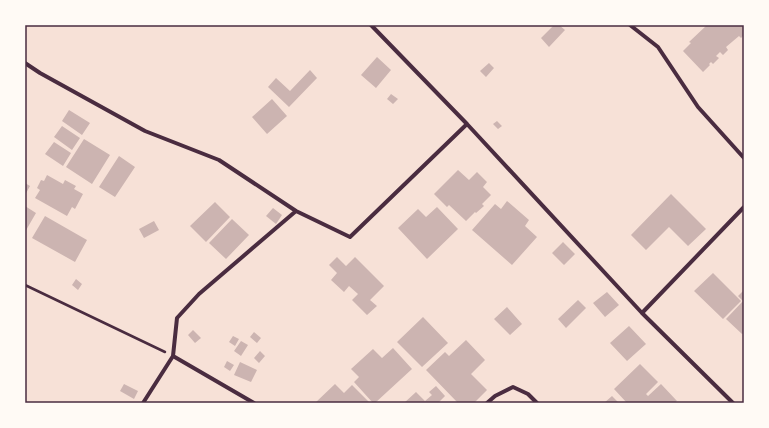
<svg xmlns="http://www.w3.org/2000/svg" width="769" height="428" font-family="Figtree,sans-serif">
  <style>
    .building { fill: #ccb4b1 }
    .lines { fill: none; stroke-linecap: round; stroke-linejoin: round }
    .path { stroke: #4a2c40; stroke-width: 2.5 }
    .minor { stroke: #4a2c40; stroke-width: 4 }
    .neatline { fill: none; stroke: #4a2c40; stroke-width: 1.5 }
  </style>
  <rect width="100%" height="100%" fill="#f7e1d7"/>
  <path class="building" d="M554,25H559L565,30L549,47L541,38Z
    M707,25H744V35L741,38L739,36L726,47L728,50L723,55L720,52L716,56L719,58L713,64L711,62L709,64L710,65L703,72L683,51L691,43L689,42Z
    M377,57L391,70L376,88L361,75Z
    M489,63L494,68L486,77L480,71Z
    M310,70L317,78L289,107L268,87L276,78L290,91Z
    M391,94L398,99L393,104L387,99Z
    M272,99L287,116L267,134L252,117Z
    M69,110L90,123L82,135L62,121Z
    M497,121L502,126L498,129L493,124Z
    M62,126L80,138L72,150L54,137Z
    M84,139L110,155L92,184L66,167Z
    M54,142L71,153L63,166L45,154Z
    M119,156L135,167L115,197L99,187Z
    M458,170L469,180L477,172L487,182L483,187L491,195L482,204L484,206L476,213L475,212L466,221L449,205L447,207L434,194Z
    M47,175L63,184L65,180L76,186L74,189L83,194L75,209L72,207L67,216L35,198L40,190L37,188L41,180L44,181Z
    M25,183L30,186L25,195Z
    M671,194L706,229L688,246L669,227L646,250L631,235Z
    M507,201L529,220L525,226L537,237L512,265L472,230L495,204L501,209Z
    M215,202L230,217L206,242L190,226Z
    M25,206L36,213L25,232Z
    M437,207L458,229L427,259L398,228L418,209L426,217Z
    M273,208L282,215L276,224L266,216Z
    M45,216L87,240L75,262L32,238Z
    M232,219L249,235L226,259L209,243Z
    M154,221L159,230L144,238L139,229Z
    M563,242L575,254L564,265L552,253Z
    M337,257L346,266L355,257L384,286L370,300L377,306L367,315L352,300L358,294L349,286L344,292L331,280L337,273L329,265Z
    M713,273L741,301L723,319L694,291Z
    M76,279L82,284L78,290L72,285Z
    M744,290V333L742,334L726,319L743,301L738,296Z
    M607,292L619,305L605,317L593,303Z
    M578,300L586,308L566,328L558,319Z
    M507,307L522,324L510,335L494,319Z
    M423,317L448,343L422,367L397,342Z
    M629,326L646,344L627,361L610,343Z
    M193,330L201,338L195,343L188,335Z
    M254,332L261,338L257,343L250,337Z
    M233,336L239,339L235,346L229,342Z
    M466,340L485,360L471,374L487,390L474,403H458L426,370L445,352L449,356Z
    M241,341L248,345L241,356L234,351Z
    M393,348L412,369L375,403H373L354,382L359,377L351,369L373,349L382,358Z
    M260,351L265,356L259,363L254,358Z
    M227,361L234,365L230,371L224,367Z
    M240,362L257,370L251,382L234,375Z
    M640,364L658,382L646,394L648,396L661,384L677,401L674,403H627L614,389Z
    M124,384L138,391L134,399L120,391Z
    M335,384L344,393L352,385L370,403H315Z
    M436,386L445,396L439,402L440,403H404L416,392L425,401L432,395L429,392Z
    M612,396L619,403H604Z"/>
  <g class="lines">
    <path class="path" d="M25,285L165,352"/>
    <path class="minor" d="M371,25L467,124L642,313L733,403
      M630,25L658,47L698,107L744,158
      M25,63L40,73L145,131L219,160L296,211L350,237L467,124
      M642,313L744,207
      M173,356L254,403
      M143,403L173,356L177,318L199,294L296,211
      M487,403L495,396L513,387L528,394L537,403"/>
  </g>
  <rect width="769" height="428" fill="none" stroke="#fffaf5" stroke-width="52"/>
  <rect x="26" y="26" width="717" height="376" class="neatline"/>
</svg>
